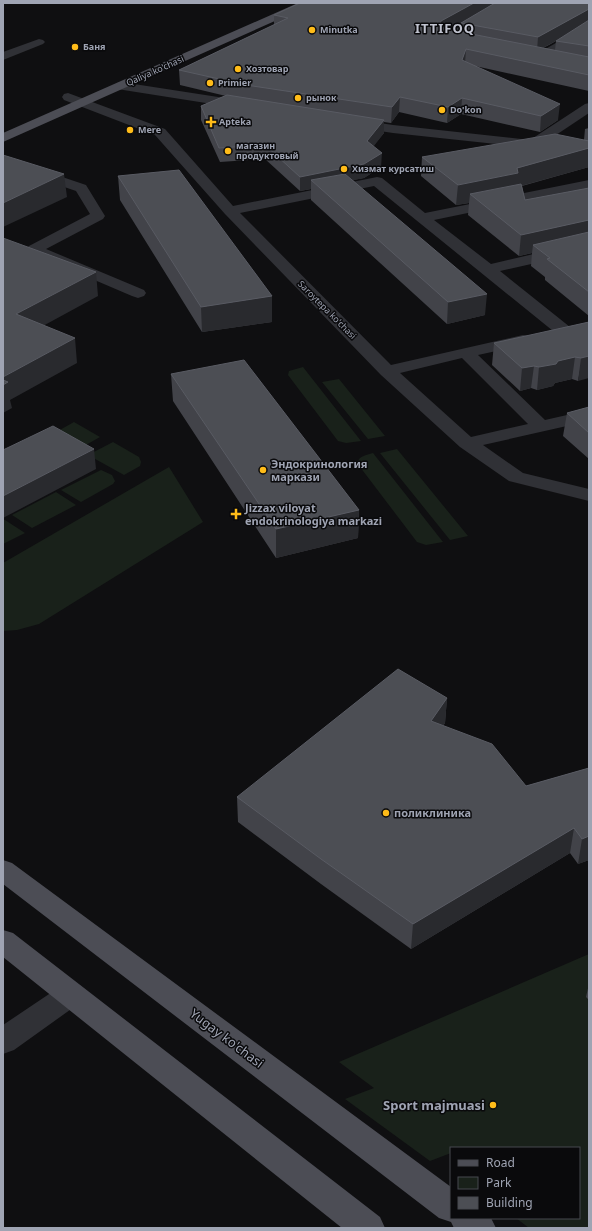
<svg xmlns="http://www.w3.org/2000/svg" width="592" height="1231" font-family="'Noto Sans',sans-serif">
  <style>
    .green { fill: #19211a }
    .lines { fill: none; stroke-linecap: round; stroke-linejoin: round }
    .minor { fill: #303136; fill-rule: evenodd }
    .major { fill: #4c4d55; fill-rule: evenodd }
    .wall { fill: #424349; fill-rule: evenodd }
    .shaded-wall { fill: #292a2e }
    .building { fill: #4c4e54; stroke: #595b63 }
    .poi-dot { fill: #ffbc19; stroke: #0a0a0c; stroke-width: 1.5 }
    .labels { text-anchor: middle; stroke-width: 3; stroke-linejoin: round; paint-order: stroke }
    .far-poi-label { font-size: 9px; font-weight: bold; fill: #9fa4b3; stroke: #0a0a0c; text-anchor: start }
    .far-street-label { font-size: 9px; fill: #9fa4b3; stroke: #0a0a0c }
    .poi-label { font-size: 11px; font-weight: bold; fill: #9fa4b3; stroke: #0a0a0c; text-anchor: start }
    .far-district-label { font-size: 13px; font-weight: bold; letter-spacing: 1px; fill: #c0c3cf; stroke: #0a0a0c }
    .near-street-label { font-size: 13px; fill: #9fa4b3; stroke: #0a0a0c }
    .near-poi-label { font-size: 13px; font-weight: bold; fill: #9fa4b3; stroke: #0a0a0c; text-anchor: end }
  </style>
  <rect width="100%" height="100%" fill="#0f0f11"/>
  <path class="green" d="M303,367L361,441L346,443L338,441L288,375L289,371Z
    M339,379L385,436L368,439L322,382Z
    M74,422L100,437L77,450L49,436Z
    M113,442L139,457L141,462L140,466L124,475L88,455Z
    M397,449L468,536L450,540L380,453Z
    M373,453L443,542L426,545L417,542L357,463C359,456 366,455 373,453Z
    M169,467L203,522L39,624L17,630L3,631V563Z
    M101,470L112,475L115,481L113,484L81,502L61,490Z
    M56,492L76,505L32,528L12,515Z
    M3,520H5L25,533L3,544Z
    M589,954V1228H529L516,1218H579V1148H451V1153L430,1161L345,1099L374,1088L339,1062Z"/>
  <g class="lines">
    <path class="minor" d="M501,3H514L456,38L464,40L466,42L464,44C457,46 448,43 441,41L439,39L441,37Z
      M589,24V32L550,56L589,63V71L539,61L535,59L533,57L535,55Z
      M39,39L43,40L45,42L43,44L3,60V52Z
      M121,82L244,101L248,102L250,105L248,108L244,109L117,89L115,86L117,83Z
      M68,93L165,129L233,206L377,177L382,178L425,213L589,180V188L434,220L491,264L589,241V251L500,271L570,327L572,331L570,335L564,336L558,335L374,186L240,213L391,365L523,335L529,336L531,340L529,344L478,355L545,420L589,410V421L483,445L523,473L589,489V501L509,481L460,447L381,375L225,214L155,135L64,100L62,97L64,94ZM462,358L528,424L471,437L400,373Z
      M589,103V113L538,147L533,148L393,133L353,127L348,126L347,123L348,120L353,119L393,125L530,140L585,104Z
      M3,157L86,185L105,216L103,219L46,249L144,290L146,293L144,296L138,298L132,296L29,252L26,249L29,246L90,214L76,191L3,166Z
      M71,982L81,986L85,994L81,1002L14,1050L3,1054V1025L61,986Z"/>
    <path class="major" d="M298,3H312L311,5L3,142V133Z
      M3,860L12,863L451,1187V1218H491L496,1228H454L451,1222L439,1218L3,884Z
      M3,930L13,933L380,1217L385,1228H342L3,957Z"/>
  </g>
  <path class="wall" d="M589,3V91L475,66L558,120L540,132L461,114L447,123L399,112L391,123L384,122V133L373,146L381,167L364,178L353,180L485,315L447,324L311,200V189L300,191L265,159L220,162L201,120V106L226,96L180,85L179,70L274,25V15ZM461,24V32L450,30L456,27ZM556,41L555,50L543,48L549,45Z
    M589,128V167L522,186L525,200L589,188V316L545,280V277L531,266L532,253L519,256L468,215L469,203L456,205L421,176L422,157L584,140L585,129Z
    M118,176L272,296V322L202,332L120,200Z
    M589,322L578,381L572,379L555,383L553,386L537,390L531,388L520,391L492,365L494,343Z
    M171,374L359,510L358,538L276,558L173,401Z
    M589,407V459L563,436L567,413Z
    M447,698L445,723L443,726L526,786L589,768V860L578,864L570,853L411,949L321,884L238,822L237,797Z
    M589,984V1000L586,997Z"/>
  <path class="shaded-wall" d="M474,3H498L461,23V24L440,36L439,26L441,21Z
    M589,9V23L537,51L538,37Z
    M466,49L465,64L462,60Z
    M400,97L399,112L391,123L392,107Z
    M462,98L461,114L447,123L448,107Z
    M560,104L558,120L540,132L541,116Z
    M384,120V133L367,155V141Z
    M589,148V167L517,187L470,194L469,203L456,205L458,185Z
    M382,153L381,167L364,178L319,187L311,180V189L300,191V177Z
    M64,174L67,197L3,227V203Z
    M589,220V240L533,245L532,253L519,256L521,235Z
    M96,272L98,296L19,339L16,314Z
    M487,294L485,315L447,324L448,302Z
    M272,296V322L202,332L201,307Z
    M75,338L77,363L10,400L12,408L3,413V377Z
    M589,356V378L578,381L581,358Z
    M575,357L572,379L555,383L553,386L537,390L539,367L558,361Z
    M534,366L531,388L520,391L522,368Z
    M94,449L96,469L3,518V496Z
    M359,510L358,538L276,558V529Z
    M447,698L445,723L429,746L431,721Z
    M574,828L570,853L411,949L413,924Z
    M589,836V860L578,864L582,839Z"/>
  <path class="building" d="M300,3H474L441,21L439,26L446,29L589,57V75L466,49L462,60L560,104L541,116L462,98L448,107L400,97L392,107L246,85L179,70L288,18L274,15Z
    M495,3H589V9L538,37L461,23Z
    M589,20V46L556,41Z
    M227,95L384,120L367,141L382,153L364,164L300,177L265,145L219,148L201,106Z
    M555,134L589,141V148L517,168L518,173L458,185L422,157Z
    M3,155L64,174L3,203Z
    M179,170L272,296L201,307L118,176Z
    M345,174L487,294L448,302L311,180Z
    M521,184L525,200L589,188V220L521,235L470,194Z
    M589,232V292L547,259L550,258L533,245Z
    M3,238L96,272L16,314L75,338L3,377Z
    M589,322V356L581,358L575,357L558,361L556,364L539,367L534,366L522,368L494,343Z
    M244,360L359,510L276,529L171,374Z
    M3,380L8,382L3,385Z
    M589,407V433L567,413Z
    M53,426L94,449L3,496V450Z
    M398,669L447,698L431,721L492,744L526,786L589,768V836L582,839L574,828L413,924L321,859L237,797Z"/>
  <g class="poi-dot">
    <circle cx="312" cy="30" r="4"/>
    <circle cx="75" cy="47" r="4"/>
    <circle cx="238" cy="69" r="4"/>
    <circle cx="210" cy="83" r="4"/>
    <circle cx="298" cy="98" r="4"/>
    <circle cx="442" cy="110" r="4"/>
    <path d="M209 116h4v4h4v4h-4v4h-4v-4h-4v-4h4z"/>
    <circle cx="130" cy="130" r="4"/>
    <circle cx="228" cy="151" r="4"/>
    <circle cx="344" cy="169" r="4"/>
    <circle cx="263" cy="470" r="4"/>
    <path d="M234 508h4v4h4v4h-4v4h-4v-4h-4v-4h4z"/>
    <circle cx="386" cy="813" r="4"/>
    <circle cx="493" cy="1105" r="4"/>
  </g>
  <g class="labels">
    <g class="far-poi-label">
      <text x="320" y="33">Minutka</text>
      <text x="83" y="50">Баня</text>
      <text x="246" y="72">Хозтовар</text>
      <text x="218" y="86">Primier</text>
      <text x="306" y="101">рынок</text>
      <text x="450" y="113">Do'kon</text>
      <text x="219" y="125">Apteka</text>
      <text x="138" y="133">Mere</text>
      <text x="236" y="149">магазин<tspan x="236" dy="10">продуктовый</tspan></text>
      <text x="352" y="172">Хизмат курсатиш</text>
    </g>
    <g class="far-street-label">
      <text transform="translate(155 71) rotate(-24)" y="3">Qaliya ko'chasi</text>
      <text transform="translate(327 310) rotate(45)" y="3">Saroytepa ko'chasi</text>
    </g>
    <g class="poi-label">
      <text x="271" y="468">Эндокринология<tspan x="271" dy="13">маркази</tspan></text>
      <text x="245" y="512">Jizzax viloyat<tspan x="245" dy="13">endokrinologiya markazi</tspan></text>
      <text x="394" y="817">поликлиника</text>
    </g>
    <g class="far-district-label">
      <text x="445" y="33">ITTIFOQ</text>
    </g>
    <g class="near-street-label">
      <text transform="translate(227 1038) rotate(37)" y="5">Yugay ko'chasi</text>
    </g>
    <g class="near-poi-label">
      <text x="485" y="1110">Sport majmuasi</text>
    </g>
  </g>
  <rect width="592" height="1231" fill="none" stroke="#9fa4b3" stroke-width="8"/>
  <rect x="450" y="1147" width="130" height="72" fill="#0a0a0c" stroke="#46484f"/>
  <rect x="458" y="1160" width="20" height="6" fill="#4c4d55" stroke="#46484f"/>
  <text x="486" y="1167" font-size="12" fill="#9fa4b3">Road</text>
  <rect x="458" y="1177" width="20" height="12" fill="#19211a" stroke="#46484f"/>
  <text x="486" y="1187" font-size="12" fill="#9fa4b3">Park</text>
  <rect x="458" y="1197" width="20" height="12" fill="#4c4e54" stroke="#46484f"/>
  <text x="486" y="1207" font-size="12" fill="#9fa4b3">Building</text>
</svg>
